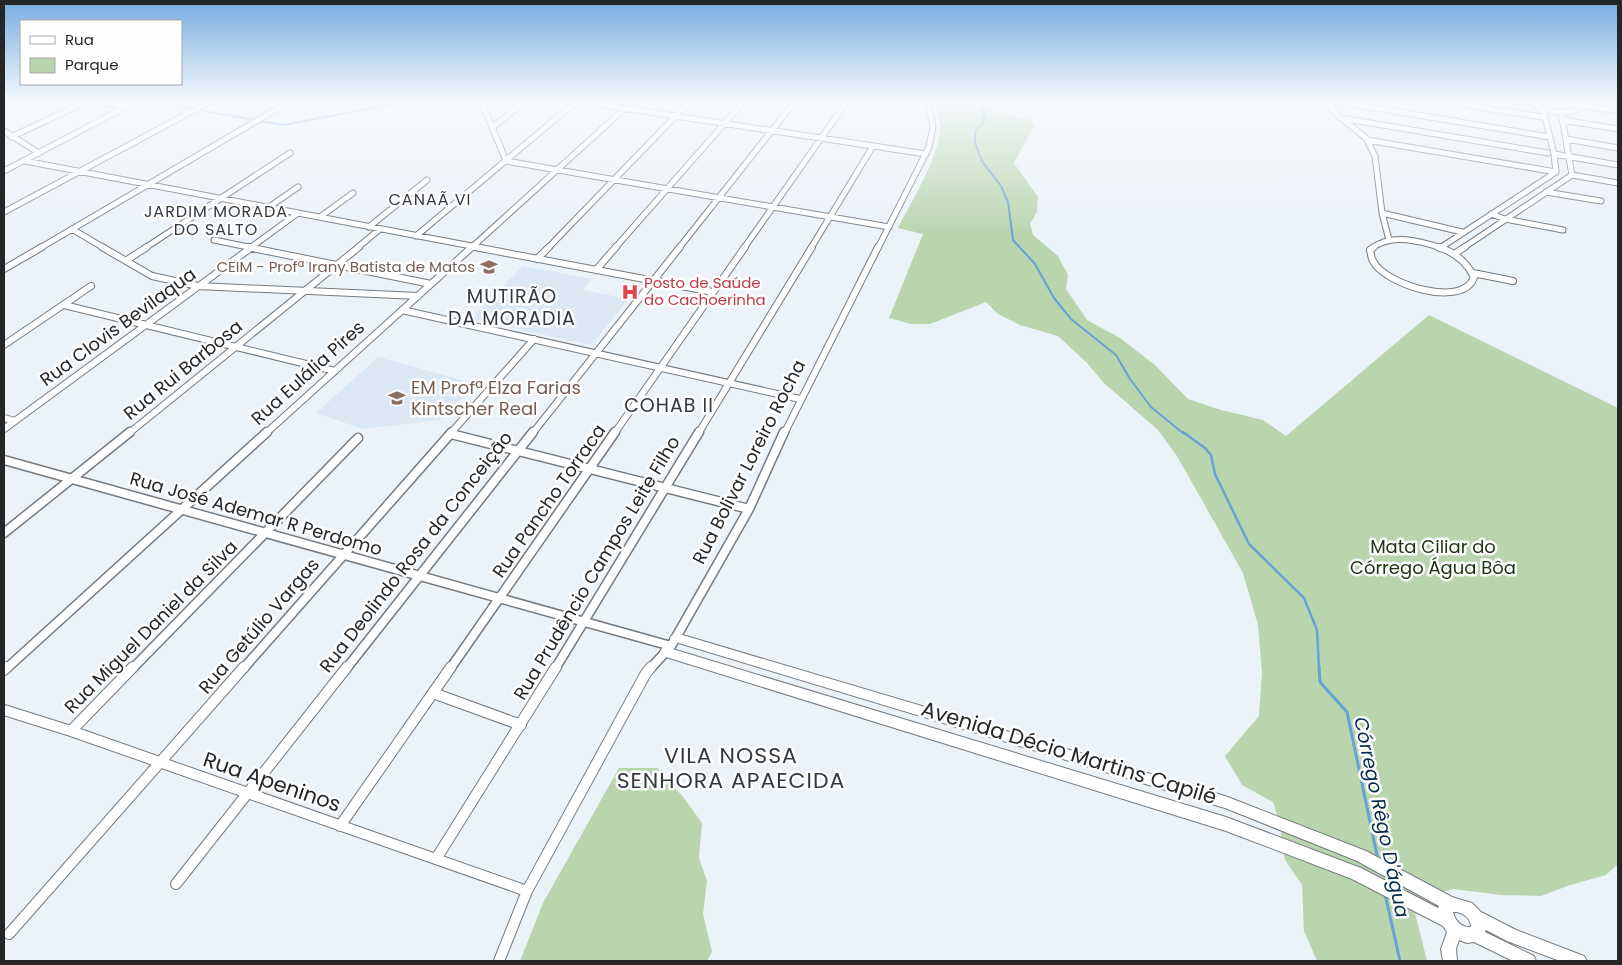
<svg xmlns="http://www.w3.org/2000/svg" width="1622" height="965" font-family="Poppins,sans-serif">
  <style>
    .built { fill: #dbe7f2 }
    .green { fill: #b8d5ae }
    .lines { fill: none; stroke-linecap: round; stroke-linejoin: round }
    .stream-far2 { stroke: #69a0d5; stroke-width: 2 }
    .stream-far1 { stroke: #69a0d5; stroke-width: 2.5 }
    .stream { stroke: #69a0d5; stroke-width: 3 }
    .minor-far3-casing { stroke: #757b80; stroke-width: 7 }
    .minor-far2-casing { stroke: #757b80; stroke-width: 8 }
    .minor-far1-casing { stroke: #757b80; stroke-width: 11 }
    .minor-casing { stroke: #757b80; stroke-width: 12 }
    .tertiary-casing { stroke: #757b80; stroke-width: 2 }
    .minor-far3 { stroke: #fff; stroke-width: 5 }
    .minor-far2 { stroke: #fff; stroke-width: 6 }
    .minor-far1 { stroke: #fff; stroke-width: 8 }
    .minor { stroke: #fff; stroke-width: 10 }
    .tertiary { fill: #fff; fill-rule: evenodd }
    .labels { text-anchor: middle; stroke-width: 5; stroke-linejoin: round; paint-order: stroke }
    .far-education-label { font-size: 15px; fill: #785e54; stroke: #fefefe; text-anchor: end }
    .far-health-label { font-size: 15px; fill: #be3a42; stroke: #fefefe; text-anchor: start }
    .far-neighbourhood-label { font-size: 16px; letter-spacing: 1px; fill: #353a3f; stroke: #fefefe }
    .street-label { font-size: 18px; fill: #242628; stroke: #fefefe }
    .education-label { font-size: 18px; fill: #785e54; stroke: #fefefe; text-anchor: start }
    .park-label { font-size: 18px; fill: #18360b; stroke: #fefefe }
    .neighbourhood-label { font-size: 19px; letter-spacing: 1px; fill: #353a3f; stroke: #fefefe }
    .water-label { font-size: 19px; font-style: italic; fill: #012c4e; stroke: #fefefe }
    .near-street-label { font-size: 21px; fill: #242628; stroke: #fefefe }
    .near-neighbourhood-label { font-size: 22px; letter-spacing: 1px; fill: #353a3f; stroke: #fefefe }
  </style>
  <rect width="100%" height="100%" fill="#ebf2f8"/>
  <path class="built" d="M523,266L592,279L583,290L629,299L591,345L471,319Z
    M378,357L476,384L440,420L363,429L316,413Z"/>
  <path class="green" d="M934,100H991V111L1029,119L1034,126L1014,163L1038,197L1037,211L1030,224L1033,235L1058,256L1068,275L1066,289L1087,320L1120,338L1155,365L1188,399L1221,410L1263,420L1286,436L1429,315L1618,408V864L1606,875L1570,885L1541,896L1502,895L1453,889L1412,901L1427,961H1317L1304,931L1302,885L1285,860L1279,821L1273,802L1242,785L1225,756L1259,716L1262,672L1258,625L1243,573L1177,456L1158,430L1104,383L1087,363L1058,336L1020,325L998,314L986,302L930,324H911L889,318L923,234L898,228C911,202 938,159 940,131C941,121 937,110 934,100Z
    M619,768H657L684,798L702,823L699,858L707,881L703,914L712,952L707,961H520L543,903Z"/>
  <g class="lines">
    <path class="stream-far2" d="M983,100L984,122L975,132V143L982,161L1001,186L1008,202L1013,240L1035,264L1054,298L1071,319L1116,355L1130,379L1151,407L1184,434
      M155,102L283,125L415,100"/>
    <path class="stream-far1" d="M1183,432L1205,448L1211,455L1215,474L1249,544L1304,598L1317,630L1319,669"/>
    <path class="stream" d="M1319,667L1320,682L1347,712L1378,860
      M1385,894L1400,961"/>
    <g class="minor-far3-casing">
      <path id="minor-far3" d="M85,100L126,107
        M481,100L506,161L889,227
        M570,100L926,154
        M1326,100L1335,113L1366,138L1375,156L1382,213L1389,240
        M1327,100L1550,137
        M1435,100L1542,117
        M1527,100C1542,111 1561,116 1579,109L1580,106L1574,100
        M4,105L32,100
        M1579,105L1618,111
        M1561,112L1572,175
        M1341,118L1548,153
        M1562,120L1618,129
        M493,127L527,100
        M4,131L39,153
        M11,137L88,101
        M1566,139L1618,148
        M1367,140L1556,172
        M1554,154L1618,165
        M25,161L482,248
        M4,171L139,100
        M1572,175L1618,183
        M1546,192L1601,201
        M269,207L298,187
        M4,212L213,100
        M1382,213L1462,232
        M1491,214L1505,219L1563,230
        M320,217L353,193
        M369,227L427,180
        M72,229L104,248
        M416,236L578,100
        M214,240L253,248
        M40,248L292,100
        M145,248L290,153
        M250,248L298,213
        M357,248L380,229
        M471,248L634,100
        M548,248L691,100
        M615,248L745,100
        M679,248L796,100
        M744,248L848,100
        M811,248L873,146
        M878,248L929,147L933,127L928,100
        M1372,248C1392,233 1420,241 1442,248
        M1440,248L1556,172L1554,154L1543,109
        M1463,248L1572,175"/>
    </g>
    <g class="minor-far2-casing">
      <path id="minor-far2" d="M102,247L152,276L198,286L418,296
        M247,247L431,284
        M475,247L713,292
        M1374,247L1370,250C1371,253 1371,258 1373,261C1385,285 1464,309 1474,277C1466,261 1455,252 1438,247
        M1440,248L1442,247
        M1454,254L1465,247
        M537,259L549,247
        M127,260L147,247
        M4,269L42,247
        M596,270L616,247
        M1473,273L1513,281
        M64,305L335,371
        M402,310L800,399
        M4,345L91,286
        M4,418L15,421
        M4,429L252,247
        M128,434L359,247
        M265,434L472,247
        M450,434L534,339
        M532,434L680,247
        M614,434L745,247
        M698,434L812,247
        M784,434L878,247"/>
    </g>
    <g class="minor-far1-casing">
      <path id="minor-far1" d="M451,434L749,509
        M4,460L671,646
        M4,533L130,432
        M6,669L267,432
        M132,669L358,438
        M243,669L452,432
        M346,669L533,432
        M450,669L615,432
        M555,669L699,432
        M650,669L671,646L749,509L784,432"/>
    </g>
    <g class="minor-casing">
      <path id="minor" d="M4,670L7,667
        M433,693L521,725
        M4,710L71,731L527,891
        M71,731L133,667
        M340,826L451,667
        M436,859L556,667
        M176,884L347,667
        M9,934L244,667
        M499,961L527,891L646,673L651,667"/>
    </g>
    <g class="tertiary-casing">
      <path id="tertiary" d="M676,633L1225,796L1366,851L1452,897L1472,903L1481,912L1516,930L1584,956L1587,961H1560L1507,941L1486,930L1485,932L1534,956L1536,961H1513L1474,942L1467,943L1459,940L1456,949L1457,961H1443L1441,949L1447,932L1443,926L1352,879L1226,831L666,657L662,656L660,652L662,648L666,647L1226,817L1361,868L1438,908L1439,906L1357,861L1225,808L672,641L670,638L672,635ZM1453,912C1462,911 1471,918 1471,927C1462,928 1455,921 1453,912Z"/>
    </g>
    <use href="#minor-far3" class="minor-far3"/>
    <use href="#minor-far2" class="minor-far2"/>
    <use href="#minor-far1" class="minor-far1"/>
    <use href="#minor" class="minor"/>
    <use href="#tertiary" class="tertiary"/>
  </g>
  <linearGradient id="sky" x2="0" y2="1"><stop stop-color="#75ace0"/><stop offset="0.43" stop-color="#f6f9fc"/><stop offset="1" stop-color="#f6f9fc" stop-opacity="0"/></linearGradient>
  <rect width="1622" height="235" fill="url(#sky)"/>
  <defs>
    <g id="school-bare" transform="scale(1.35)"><path d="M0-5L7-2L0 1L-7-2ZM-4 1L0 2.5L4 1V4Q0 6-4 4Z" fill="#8d6e63" stroke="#fefefe" stroke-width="2.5" paint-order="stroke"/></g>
    <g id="hospital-bare" transform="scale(1.35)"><path d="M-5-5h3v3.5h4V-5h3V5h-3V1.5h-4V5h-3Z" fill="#e0444e" stroke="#fefefe" stroke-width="2.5" paint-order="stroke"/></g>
  </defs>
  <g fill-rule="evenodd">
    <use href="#school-bare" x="489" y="267"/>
    <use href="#hospital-bare" x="630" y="292"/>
    <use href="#school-bare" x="397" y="398"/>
  </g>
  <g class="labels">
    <g class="far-education-label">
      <text x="475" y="272">CEIM - Profª Irany Batista de Matos</text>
    </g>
    <g class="far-health-label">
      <text x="644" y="288">Posto de Saúde<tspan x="644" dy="17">do Cachoerinha</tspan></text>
    </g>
    <g class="far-neighbourhood-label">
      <text x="430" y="205">CANAÃ VI</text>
      <text x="216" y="217">JARDIM MORADA<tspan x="216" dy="18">DO SALTO</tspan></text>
    </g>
    <g class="street-label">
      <text transform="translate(118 327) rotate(-36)" y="6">Rua Clovis Bevilaqua</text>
      <text transform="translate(183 370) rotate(-39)" y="6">Rua Rui Barbosa</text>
      <text transform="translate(308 373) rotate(-42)" y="6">Rua Eulália Pires</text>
      <text transform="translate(749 462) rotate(-63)" y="6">Rua Bolivar Loreiro Rocha</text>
      <text transform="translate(549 501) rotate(-55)" y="6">Rua Pancho Torraca</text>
      <text transform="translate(256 514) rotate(16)" y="6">Rua José Ademar R Perdomo</text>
      <text transform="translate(416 552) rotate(-52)" y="6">Rua Deolindo Rosa da Conceição</text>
      <text transform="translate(597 568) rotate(-59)" y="6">Rua Prudêncio Campos Leite Filho</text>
      <text transform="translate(259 626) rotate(-49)" y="6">Rua Getúlio Vargas</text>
      <text transform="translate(151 627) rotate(-45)" y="6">Rua Miguel Daniel da Silva</text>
    </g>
    <g class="education-label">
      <text x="411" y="394">EM Profª Elza Farias<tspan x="411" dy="21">Kintscher Real</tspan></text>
    </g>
    <g class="park-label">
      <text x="1433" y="553">Mata Ciliar do<tspan x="1433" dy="21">Córrego Água Bôa</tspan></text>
    </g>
    <g class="neighbourhood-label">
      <text x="512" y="303">MUTIRÃO<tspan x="512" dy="22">DA MORADIA</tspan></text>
      <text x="669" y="412">COHAB II</text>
    </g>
    <g class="water-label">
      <text transform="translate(1382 817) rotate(78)" y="7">Córrego Rêgo D'água</text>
    </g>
    <g class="near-street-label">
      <text transform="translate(1069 753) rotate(17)" y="7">Avenida Décio Martins Capilé</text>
      <text transform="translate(272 782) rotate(19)" y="7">Rua Apeninos</text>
    </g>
    <g class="near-neighbourhood-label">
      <text x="731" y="763">VILA NOSSA<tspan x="731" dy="25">SENHORA APAECIDA</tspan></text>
    </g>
  </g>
  <rect width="1622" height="965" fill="none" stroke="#242628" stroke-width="10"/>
  <rect x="20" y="20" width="162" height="65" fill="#fefefe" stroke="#a7a8a8"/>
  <rect x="30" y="36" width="25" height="8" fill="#ffffff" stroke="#a7a8a8"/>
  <text x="65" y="45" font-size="15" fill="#242628">Rua</text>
  <rect x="30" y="58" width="25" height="15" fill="#b8d5ae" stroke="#a7a8a8"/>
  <text x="65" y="70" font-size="15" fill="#242628">Parque</text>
</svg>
